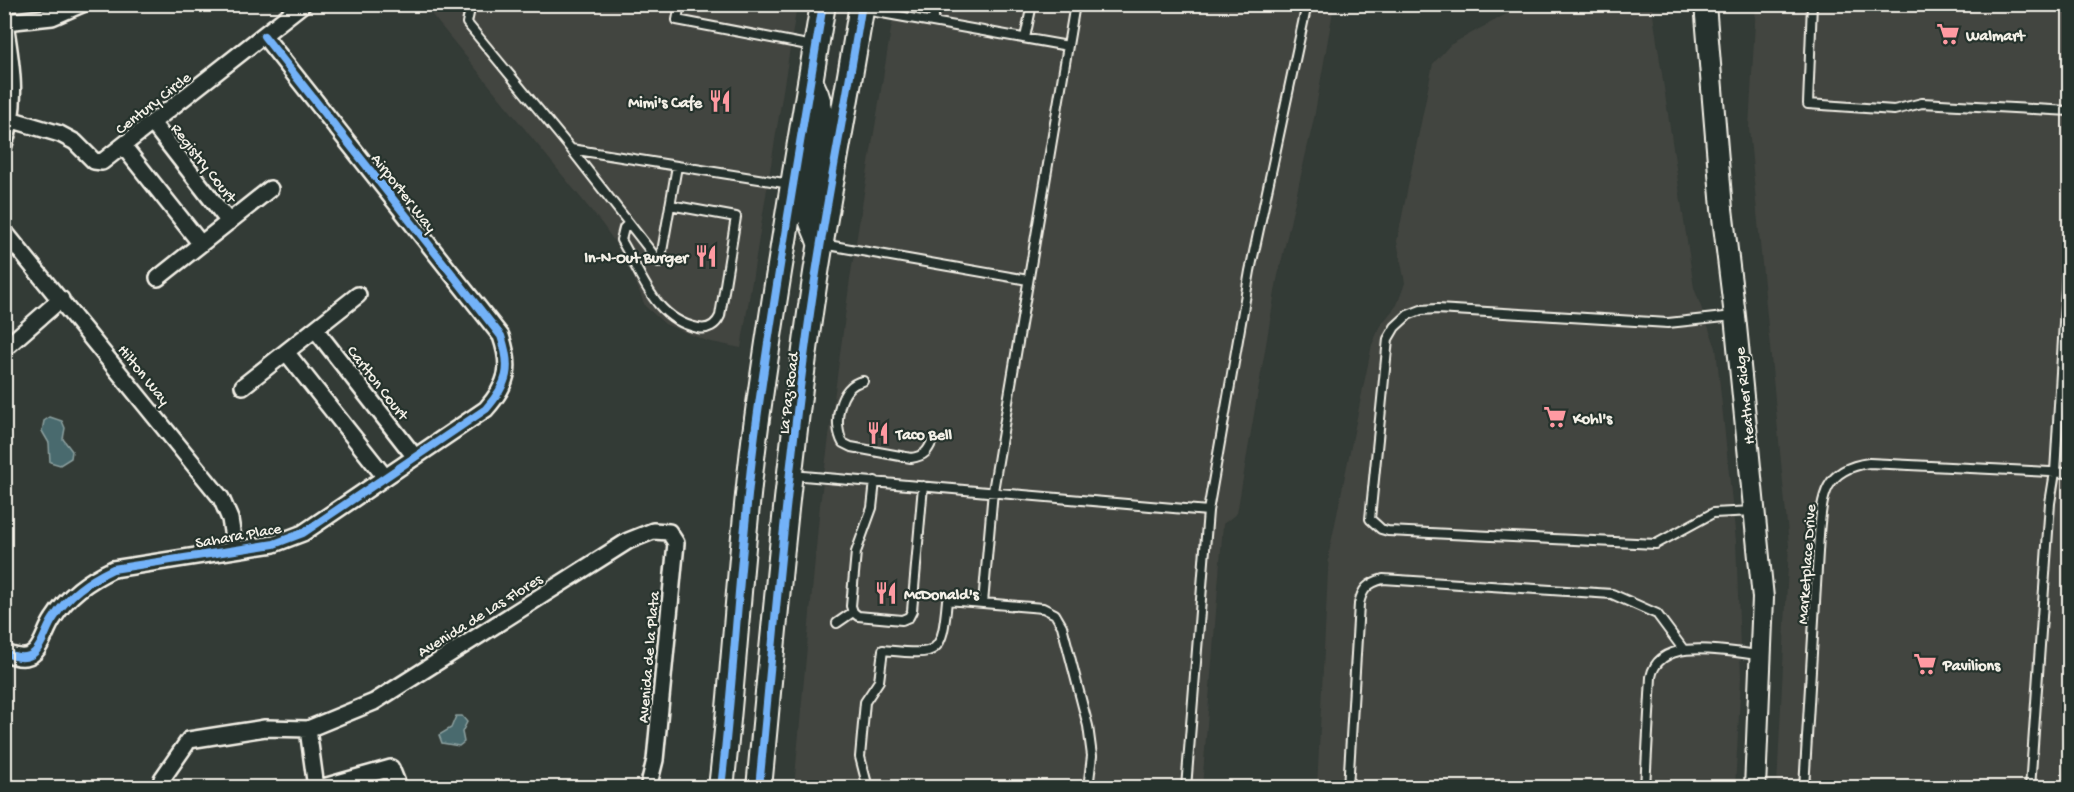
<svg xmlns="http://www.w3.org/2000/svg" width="2074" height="792" font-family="'Gochi Hand',sans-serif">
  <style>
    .built { fill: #434540 }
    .water { fill: #486a6e; stroke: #8da09f; stroke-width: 1.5 }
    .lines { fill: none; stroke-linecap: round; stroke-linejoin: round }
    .service-casing { stroke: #f4f1e8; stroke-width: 12 }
    .minor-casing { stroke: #f4f1e8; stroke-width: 20 }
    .tertiary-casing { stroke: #f4f1e8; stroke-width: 24 }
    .primary-casing { stroke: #f4f1e8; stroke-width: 28 }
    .service { stroke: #26332d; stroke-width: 8 }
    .minor { stroke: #26332d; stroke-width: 15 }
    .tertiary { stroke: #26332d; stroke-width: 20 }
    .primary { stroke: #26332d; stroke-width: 24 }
    .cycleway-casing { stroke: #26332d; stroke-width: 11 }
    .cycleway { stroke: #73b2f8; stroke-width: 8 }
    .labels { text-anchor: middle; stroke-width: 4.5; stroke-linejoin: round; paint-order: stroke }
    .poi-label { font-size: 16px; font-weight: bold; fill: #f4f1e8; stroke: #26332d; text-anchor: start }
    .street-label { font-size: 16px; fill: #f4f1e8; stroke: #26332d }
  </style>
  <rect width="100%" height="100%" fill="#333b36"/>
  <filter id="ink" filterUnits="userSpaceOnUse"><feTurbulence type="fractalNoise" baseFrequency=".0167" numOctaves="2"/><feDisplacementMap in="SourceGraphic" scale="12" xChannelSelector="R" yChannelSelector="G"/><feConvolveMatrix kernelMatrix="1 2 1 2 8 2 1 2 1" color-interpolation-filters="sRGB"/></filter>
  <g filter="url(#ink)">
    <path class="built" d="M424,5H797L741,348L707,341L665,324L645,306L628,262L603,225Z
      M895,5H1334L1314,118L1277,280L1237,513L1223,524L1202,787L794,788L820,505L850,279Z
      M1523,5H1651L1652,8L1694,288L1716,348L1736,541L1741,677L1735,787L1317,788L1329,553L1372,345L1380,326L1397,305L1405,283L1397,241L1433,64L1450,45Z
      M1756,5H2069V787H1777L1789,545L1749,128Z"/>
    <path class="water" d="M50,417L62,421L65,428L63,439L72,451L71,458L60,465L50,462L49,443L42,431L44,421Z
      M456,716H462L467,722L462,732L464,742L459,746L442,743L439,735L451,728Z"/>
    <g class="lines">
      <g class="service-casing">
        <path id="service" d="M471,4L467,23L571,149L790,184
          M680,4L677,20L813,46
          M1075,4L993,491L983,603L1043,608L1055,614L1062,626L1088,726L1092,756L1088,788
          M1812,4L1808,104L1894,110L1922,103L2070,111
          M865,10L1068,46
          M932,22L937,4
          M1025,38L1032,4
          M571,149L660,263L677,166
          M629,223L624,228L621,240C642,274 653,319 698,328C708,330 716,325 720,316L736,217L670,205
          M822,244L1028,280
          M1734,316L1668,323L1437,309L1421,310L1408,315L1395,327L1388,339L1370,519L1381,529L1388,531L1656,544L1713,513L1753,511
          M863,381C839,385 832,424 843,443L851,447L911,458C925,456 928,451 933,439
          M792,475L1208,511
          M875,481L872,508L856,552L851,606L853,612L858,616L902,620L909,617L912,611L923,486
          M837,623L853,612
          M868,788L860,757L865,702L879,681L883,650C938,655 942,657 947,600L983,603
          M1186,788L1208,511L1250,271L1307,4
          M1348,788L1359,604C1362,589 1368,583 1383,579L1612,594L1657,614L1683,649
          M1645,788L1651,677C1659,635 1728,652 1759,655
          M1804,788L1819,535C1822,496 1824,469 1869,463L2070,473
          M2030,788L2050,503L2055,472L2070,223"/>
      </g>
      <g class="minor-casing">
        <path id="minor" d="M4,17C11,61 19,102 4,145
          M5,22L52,17L82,4
          M13,120L60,134L75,142L94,161L102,162L303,4
          M153,124L229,222
          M124,147L201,244
          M4,231L221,498L230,519L235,550
          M158,278L270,189
          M315,329L415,457
          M4,349L61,299
          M286,352L385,477
          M243,386L358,295
          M4,652C14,657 26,661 35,652C43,644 46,629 53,619C68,595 88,581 113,569L274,544L303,533L486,409C508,384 512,368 501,336L264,36
          M308,729L374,702L628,541L653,531L669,532L676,543L655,760L648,788
          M161,788L162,779L189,740L265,728L308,729L316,788
          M320,788L391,768L399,788"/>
      </g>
      <g class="tertiary-casing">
        <path id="tertiary" d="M1705,4L1722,209L1735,316L1763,598L1755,788"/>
      </g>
      <g class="primary-casing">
        <path id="primary" d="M812,85C836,132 804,162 808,208C809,219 817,232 820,243
          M721,788C735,667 740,546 756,426C775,285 800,145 823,4
          M759,788C775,620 789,453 814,286C828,192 847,99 862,4"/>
      </g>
      <use href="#service" class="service"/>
      <use href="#minor" class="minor"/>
      <use href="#tertiary" class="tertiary"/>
      <use href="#primary" class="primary"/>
      <g class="cycleway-casing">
        <path id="cycleway" d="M4,652C14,657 26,661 35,652C43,644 46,629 53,619C68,595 88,581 113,569L274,544L303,533L486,409C508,384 512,368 501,336L264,36
          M721,788C735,667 740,546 756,426C775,285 800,145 823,4
          M759,788C775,620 789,453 814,286C828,192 847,99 862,4"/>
      </g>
      <use href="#cycleway" class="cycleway"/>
    </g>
  </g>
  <defs>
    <g id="supermarket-bare" transform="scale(1.8)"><path d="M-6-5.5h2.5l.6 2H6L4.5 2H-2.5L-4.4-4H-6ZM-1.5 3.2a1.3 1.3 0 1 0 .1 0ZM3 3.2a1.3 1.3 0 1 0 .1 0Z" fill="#ff9aa2" stroke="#26332d" stroke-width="2.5" paint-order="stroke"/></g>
    <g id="restaurant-bare" transform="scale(1.8)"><path d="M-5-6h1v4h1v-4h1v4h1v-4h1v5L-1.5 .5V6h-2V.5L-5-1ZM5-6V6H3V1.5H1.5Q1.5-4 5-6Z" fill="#ff9aa2" stroke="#26332d" stroke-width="2.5" paint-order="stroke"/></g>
  </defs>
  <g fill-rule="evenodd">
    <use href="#supermarket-bare" x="1948" y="34"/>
    <use href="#restaurant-bare" x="720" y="101"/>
    <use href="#restaurant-bare" x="706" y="256"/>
    <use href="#supermarket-bare" x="1555" y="417"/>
    <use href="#restaurant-bare" x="878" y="433"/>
    <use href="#restaurant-bare" x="886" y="593"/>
    <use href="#supermarket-bare" x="1925" y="664"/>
  </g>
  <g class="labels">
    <g class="poi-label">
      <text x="1966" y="40">Walmart</text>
      <text x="702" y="107" text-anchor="end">Mimi's Cafe</text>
      <text x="688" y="262" text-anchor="end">In-N-Out Burger</text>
      <text x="1573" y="423">Kohl's</text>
      <text x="896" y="439">Taco Bell</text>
      <text x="904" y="599">McDonald's</text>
      <text x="1943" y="670">Pavilions</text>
    </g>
    <g class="street-label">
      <text transform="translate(152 102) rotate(-38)" y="6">Century Circle</text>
      <text transform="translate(205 162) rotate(52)" y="6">Registry Court</text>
      <text transform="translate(405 192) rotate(52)" y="6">Airporter Way</text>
      <text transform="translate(145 374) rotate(51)" y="6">Hilton Way</text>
      <text transform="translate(379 382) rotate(52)" y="6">Carlton Court</text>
      <text transform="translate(787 393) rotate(-83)" y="6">La Paz Road</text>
      <text transform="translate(1743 396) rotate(-96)" y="6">Heather Ridge</text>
      <text transform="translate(238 534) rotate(-10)" y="6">Sahara Place</text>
      <text transform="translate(1805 564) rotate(-86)" y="6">Marketplace Drive</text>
      <text transform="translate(479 614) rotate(-32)" y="6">Avenida de Las Flores</text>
      <text transform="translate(647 657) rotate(-85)" y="6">Avenida de la Plata</text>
    </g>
  </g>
  <rect width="2074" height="792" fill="none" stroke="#26332d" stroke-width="24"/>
  <rect x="12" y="12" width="2050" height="768" fill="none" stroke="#f4f1e8" stroke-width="2" filter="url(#ink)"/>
</svg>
